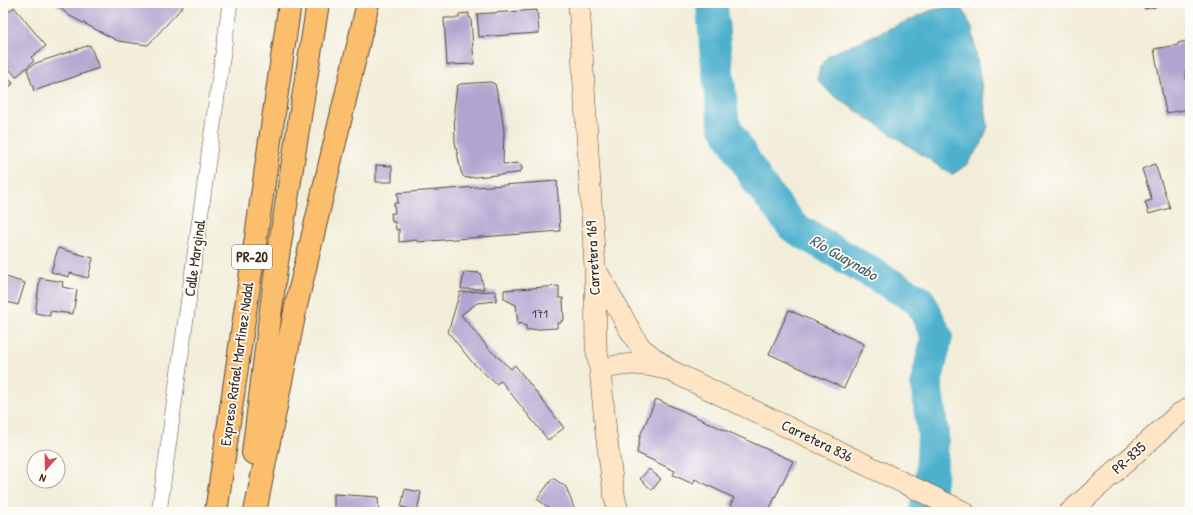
<svg xmlns="http://www.w3.org/2000/svg" width="1193" height="515" font-family="'Patrick Hand',sans-serif">
  <style>
    .water { fill: #4eb0cd; stroke: #446d76 }
    .lines { fill: none; stroke-linecap: round; stroke-linejoin: round }
    .river { stroke: #4eb0cd; stroke-width: 32 }
    .building { fill: #b0a4d0 }
    .street-casing { stroke: #56473a; stroke-width: 16 }
    .secondary-casing { stroke: #56473a; stroke-width: 22 }
    .highway-casing { stroke: #56473a; stroke-width: 24 }
    .street { stroke: #fff; stroke-width: 15 }
    .secondary { stroke: #fde5c5; stroke-width: 21 }
    .highway { stroke: #fabe6d; stroke-width: 22 }
    .labels { text-anchor: middle; stroke-width: 3.5; stroke-linejoin: round; paint-order: stroke }
    .number-label { font-size: 13px; fill: #58484a }
    .shield { fill: #fdfcf7; stroke: #75695f; stroke-width: 1 }
    .shield-label { font-size: 14px; font-weight: bold; fill: #3b2a1e }
    .street-label { font-size: 15px; fill: #3b2a1e; stroke: #fdfcf7 }
    .water-label { font-size: 16px; font-style: italic; fill: #436064; stroke: #fdfcf7 }
  </style>
  <rect width="100%" height="100%" fill="#fdfcf7"/>
  <filter id="ink" filterUnits="userSpaceOnUse"><feTurbulence type="fractalNoise" baseFrequency=".025" numOctaves="2"/><feDisplacementMap in="SourceGraphic" scale="8" xChannelSelector="R" yChannelSelector="G"/><feConvolveMatrix kernelMatrix="1 2 1 2 8 2 1 2 1" color-interpolation-filters="sRGB"/></filter>
  <filter id="wash" filterUnits="userSpaceOnUse"><feTurbulence type="fractalNoise" baseFrequency=".012" numOctaves="4" result="noise"/><feDisplacementMap in="SourceGraphic" scale="16" xChannelSelector="R" yChannelSelector="G"/><feGaussianBlur stdDeviation="0.9" result="paint"/><feColorMatrix in="noise" values="0 0 0 0 0 0 0 0 0 0 0 0 0 0 0 0 0 1.4 0 .05"/><feComposite in="paint" operator="in"/></filter>
  <g filter="url(#wash)">
    <rect width="100%" height="100%" fill="#f2edd8"/>
    <path class="water" d="M956,5L964,11L972,28L988,126L981,145L966,165L952,175L830,93L817,79L820,67L829,55L932,10Z"/>
    <g class="lines">
      <path class="river" d="M712,3L715,47L724,125L758,182L793,227L920,301L937,337L926,383L933,434L931,481L925,512"/>
    </g>
    <g id="blocks">
      <path class="building" d="M54,3H186L148,45L118,41L70,16Z
        M1143,3H1168L1169,4L1145,9Z
        M14,7L46,46L31,57L34,61L16,77L3,62V11L6,14Z
        M537,10L539,33L479,37L477,14Z
        M469,13V18H471L474,64L447,65L444,18H459V14Z
        M1190,40V71H1185L1190,99V109L1166,113L1154,49L1178,45V43Z
        M90,45L99,68L34,91L27,69L36,63Z
        M3,74L13,83L3,94Z
        M490,82L495,84L501,109L504,131L503,164L519,163L521,165L522,169L520,172L517,173L466,178L463,176L461,172L455,142L454,110L457,86L460,84Z
        M1155,164L1170,208L1149,214L1145,202L1152,200L1142,169Z
        M376,165L392,166V182H376Z
        M557,181L560,231L417,242V240L399,242V229L396,230L395,222H392L391,213H395L394,203H398L397,193Z
        M58,248L93,258L88,278L70,273L69,277L51,272Z
        M464,272L480,273L484,289H461Z
        M3,276L25,283L18,305L3,301Z
        M40,278L63,282L62,287L77,290L73,314L50,311V316L35,313Z
        M559,286V298H563L564,320L561,321V323H557V328L526,330V325L524,326L523,323L518,324L516,305L504,299V290Z
        M496,291V301L477,303L461,315L489,349L511,369L515,365L564,428L548,440L501,381L496,384L472,362L448,332L460,292Z
        M789,310L864,344L844,388L769,354Z
        M656,399L793,461L768,512H744L730,505L734,498L695,479L693,484L673,475L675,471L637,453L640,436Z
        M649,469L661,479L652,490L640,479Z
        M553,478L566,487L574,508L571,512H554L537,499Z
        M405,489L421,492L417,512H400V509L408,510V508L401,507Z
        M334,494L378,497L379,512H334Z"/>
    </g>
  </g>
  <g filter="url(#ink)">
    <use href="#blocks" fill-opacity="0" stroke="#56473a" stroke-width="1"/>
    <g class="lines">
      <g class="street-casing">
        <path id="street" d="M159,512L230,3"/>
      </g>
      <g class="secondary-casing">
        <path id="secondary" d="M579,3L595,268L596,346L600,370L606,433L614,494L618,512
          M595,268L631,332L641,348L669,370L964,512
          M600,370C626,362 640,363 666,369
          M1070,512L1179,414L1190,408"/>
      </g>
      <g class="highway-casing">
        <path id="highway" d="M253,453L276,269L318,3
          M216,512L290,3
          M255,512L296,306L368,3"/>
      </g>
      <use href="#street" class="street"/>
      <use href="#secondary" class="secondary"/>
      <use href="#highway" class="highway"/>
    </g>
  </g>
  <g class="labels">
    <g class="number-label">
      <text x="540" y="318">171</text>
    </g>
    <rect class="shield" x="232" y="245" width="40" height="24" rx="3"/>
    <g class="shield-label">
      <text x="252" y="262">PR-20</text>
    </g>
    <g class="street-label">
      <text transform="translate(195 258) rotate(-82)" y="5">Calle Marginal</text>
      <text transform="translate(593 258) rotate(-93)" y="5">Carretera 169</text>
      <text transform="translate(237 364) rotate(-82)" y="5">Expreso Rafael Martínez Nadal</text>
      <text transform="translate(817 441) rotate(26)" y="5">Carretera 836</text>
      <text transform="translate(1129 458) rotate(-42)" y="5">PR-835</text>
    </g>
    <g class="water-label">
      <text transform="translate(844 257) rotate(30)" y="6">Río Guaynabo</text>
    </g>
  </g>
  <rect width="1193" height="515" fill="none" stroke="#fdfcf7" stroke-width="16"/>
  <g transform="translate(46 469) rotate(200)"><circle r="19" fill="#fdfcf7" stroke="#afa8a0"/>
  <path d="M0-3L7 15L0 10L-7 15Z" fill="#d1495b"/>
  <text y="-6" font-size="11" font-weight="bold" text-anchor="middle" fill="#3b2a1e">N</text>
  </g>
</svg>
